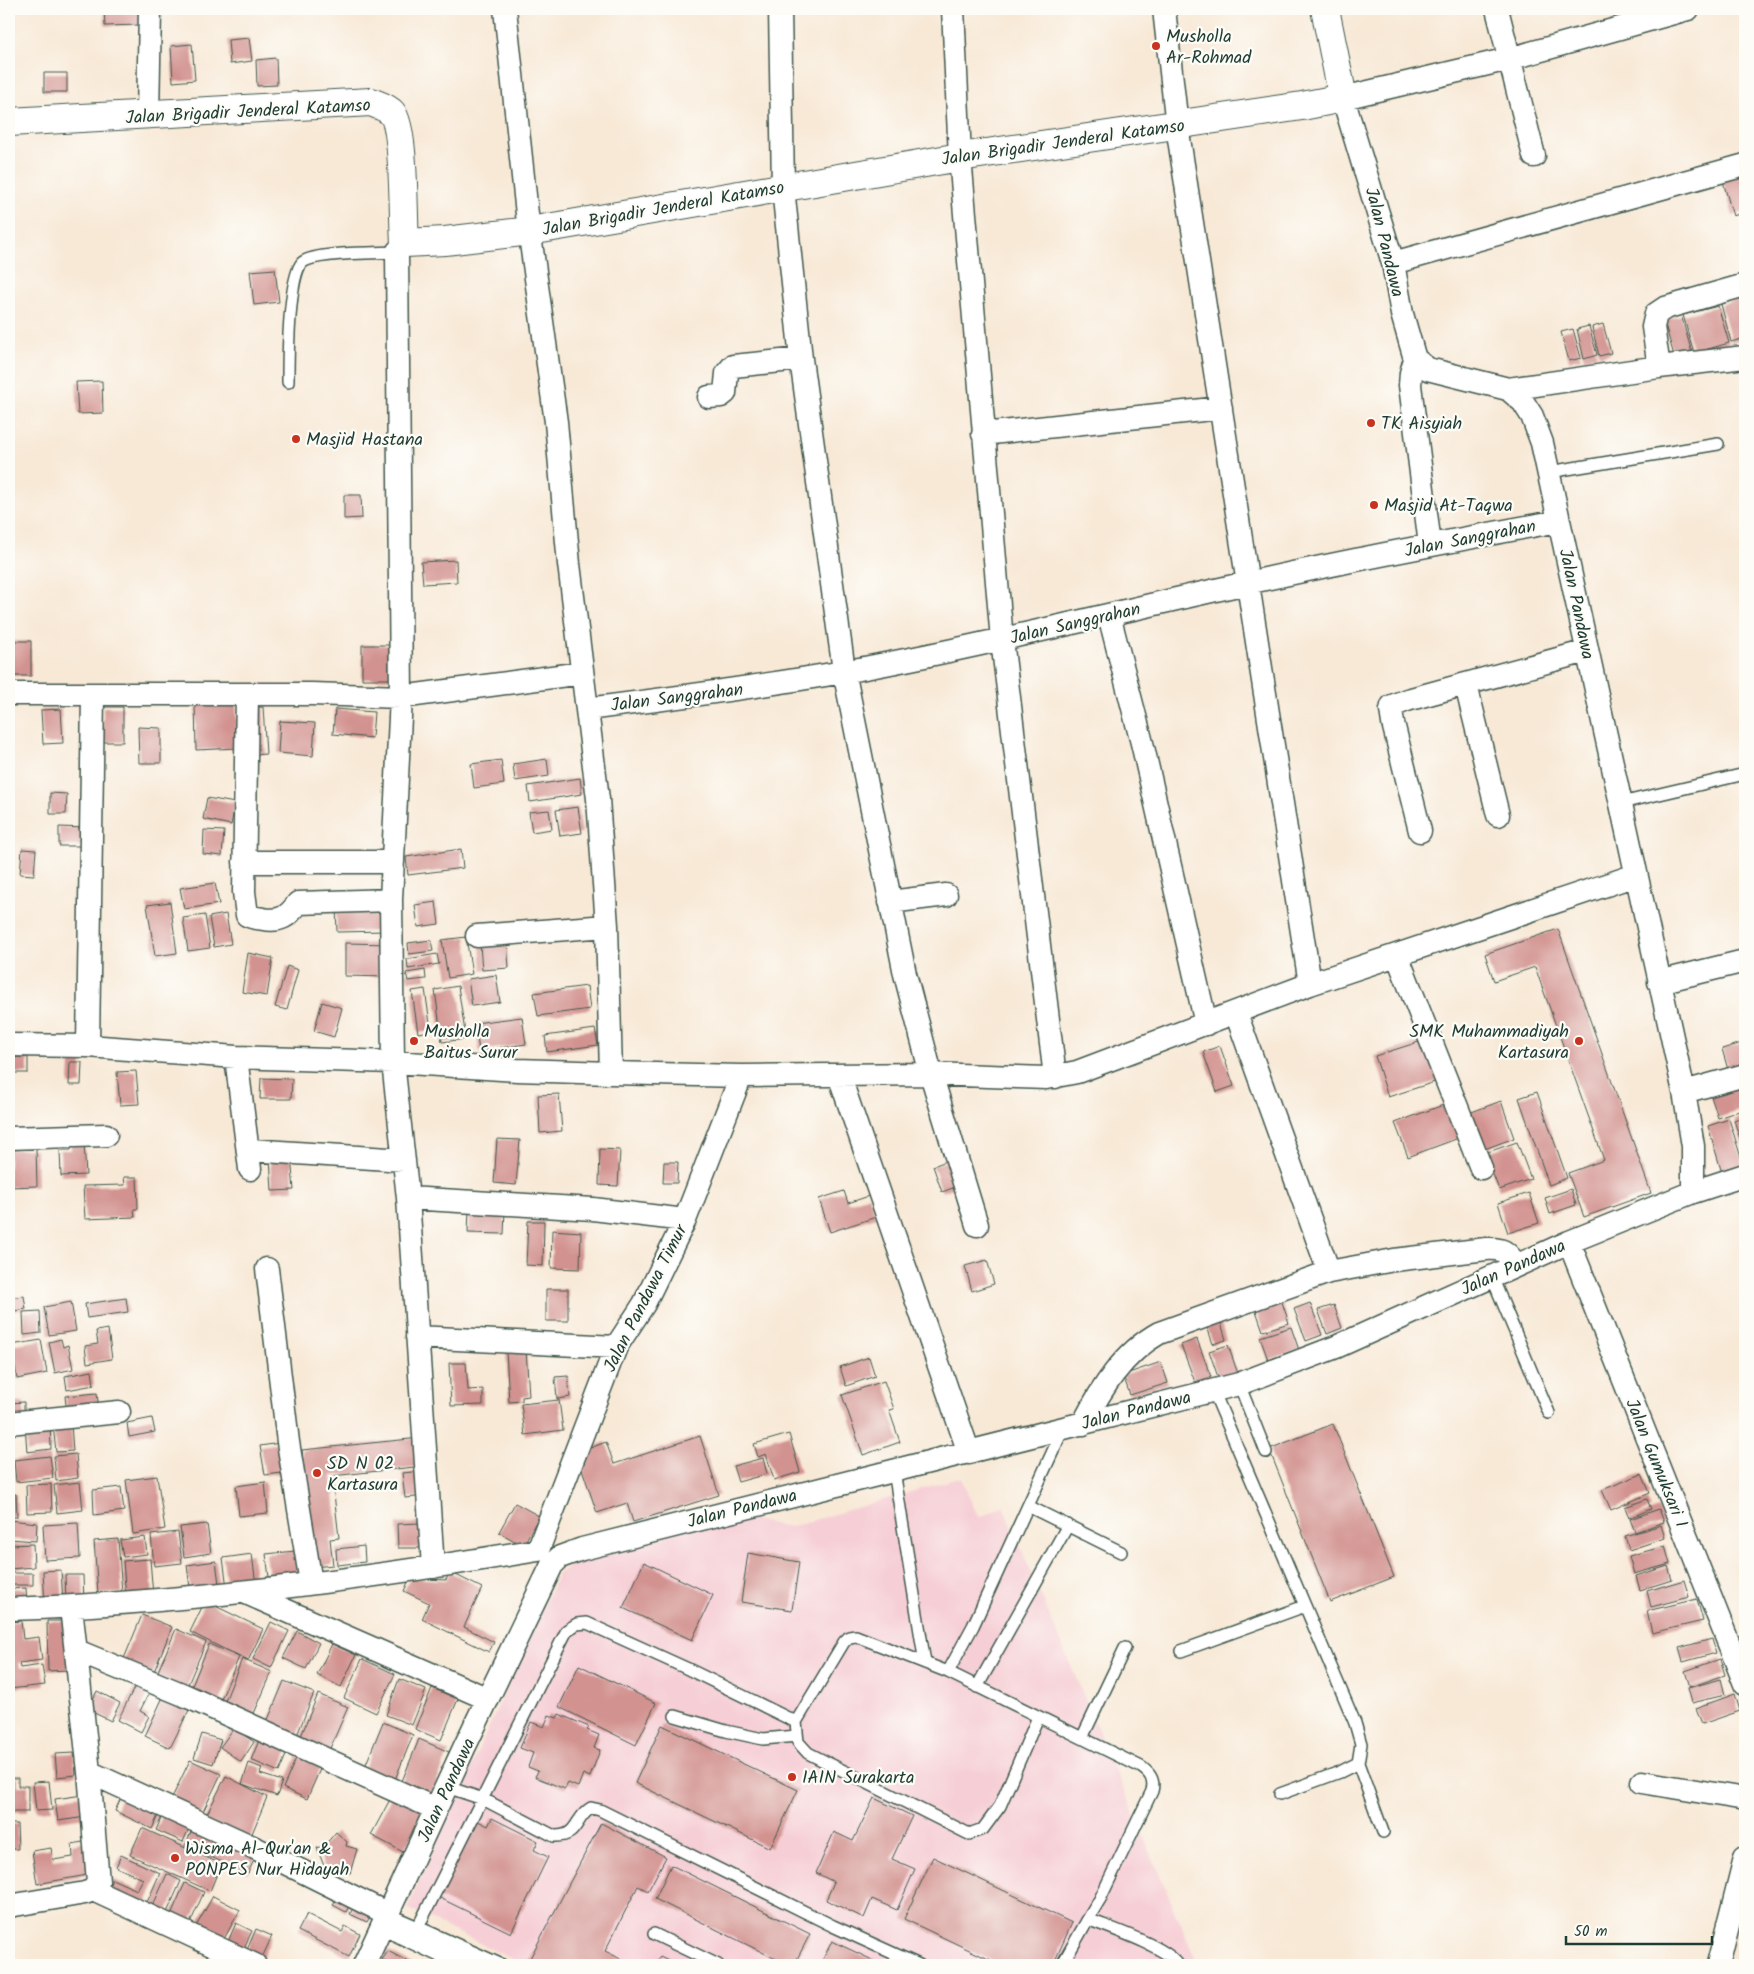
<svg xmlns="http://www.w3.org/2000/svg" width="1754" height="1974" font-family="Kalam,sans-serif">
  <style>
    .built { fill: #f6cfd6 }
    .building { fill: #d2928f }
    .lines { fill: none; stroke-linecap: round; stroke-linejoin: round }
    .lane-casing { stroke: #40574c; stroke-width: 14 }
    .street-casing { stroke: #40574c; stroke-width: 25 }
    .secondary-casing { stroke: #40574c; stroke-width: 30 }
    .lane { stroke: #fff; stroke-width: 11 }
    .street { stroke: #fff; stroke-width: 22 }
    .secondary { stroke: #fff; stroke-width: 28 }
    .poi-dot { fill: #c8321e; stroke: #fdfcf7; stroke-width: 2 }
    .labels { text-anchor: middle; stroke-width: 4.5; stroke-linejoin: round; paint-order: stroke }
    .poi-label { font-size: 18px; fill: #1f3d34; stroke: #fdfcf7; text-anchor: start }
    .street-label { font-size: 18px; fill: #1f3d34; stroke: #fdfcf7 }
  </style>
  <rect width="100%" height="100%" fill="#fdfcf7"/>
  <filter id="ink" filterUnits="userSpaceOnUse"><feTurbulence type="fractalNoise" baseFrequency=".02" numOctaves="2"/><feDisplacementMap in="SourceGraphic" scale="10" xChannelSelector="R" yChannelSelector="G"/><feConvolveMatrix kernelMatrix="1 2 1 2 8 2 1 2 1" color-interpolation-filters="sRGB"/></filter>
  <filter id="wash" filterUnits="userSpaceOnUse"><feTurbulence type="fractalNoise" baseFrequency=".0096" numOctaves="4" result="noise"/><feDisplacementMap in="SourceGraphic" scale="20" xChannelSelector="R" yChannelSelector="G"/><feGaussianBlur stdDeviation="1.12" result="paint"/><feColorMatrix in="noise" values="0 0 0 0 0 0 0 0 0 0 0 0 0 0 0 0 0 1.4 0 .05"/><feComposite in="paint" operator="in"/></filter>
  <g filter="url(#wash)">
    <rect width="100%" height="100%" fill="#f8e9d7"/>
    <path class="built" d="M962,1477L964,1486L979,1518L1003,1506L1198,1965H524L407,1908L558,1574L593,1547L722,1514L790,1527Z"/>
    <g id="blocks">
      <path class="building" d="M104,9H141V25L105,26Z
        M249,38L252,61L230,64L228,40Z
        M192,44L195,80L173,82L171,46Z
        M276,58L277,85L257,86L256,60Z
        M44,73H67V92H44Z
        M1745,172V212L1733,216L1722,178Z
        M275,269L279,302L254,305L250,271Z
        M1745,297V338L1731,342L1721,304Z
        M1718,306L1729,343L1694,353L1683,315Z
        M1681,315L1692,353L1675,359L1664,321Z
        M1603,324L1611,353L1599,356L1592,327Z
        M1589,326L1597,355L1584,359L1577,329Z
        M1573,329L1581,358L1569,361L1561,332Z
        M102,381L103,413L78,414L76,382Z
        M344,495H361L362,518L344,519Z
        M456,560L457,582L423,584L421,562Z
        M9,641H31V676H9Z
        M362,645H389V679H362Z
        M236,701L238,748L196,750L195,702Z
        M103,707H123V742H103Z
        M263,707L266,754L252,755L249,708Z
        M61,709L63,743L43,744L41,710Z
        M335,709L374,712L372,738L333,734Z
        M280,721L315,723L313,756L278,753Z
        M138,727L161,728V763H139Z
        M547,759L549,776L515,781L513,764Z
        M501,760L504,784L474,788L471,764Z
        M580,778L582,794L530,802L528,786Z
        M50,793L67,794L66,814H50Z
        M207,798L235,803L231,825L203,819Z
        M578,807L582,833L560,836L556,810Z
        M549,810L552,829L532,832L529,812Z
        M59,827L88,828V846H59Z
        M204,830L224,831L222,856L203,854Z
        M22,849L36,850L34,875L20,874Z
        M461,849L463,868L408,875L406,857Z
        M215,883L219,904L184,909L180,888Z
        M170,902L177,953L155,956L147,905Z
        M436,902L439,924L418,927L415,905Z
        M387,907V931L337,932L336,908Z
        M226,914L231,944L214,947L209,917Z
        M205,915L210,948L188,951L183,918Z
        M1558,929L1651,1193L1584,1217L1568,1173L1604,1160L1535,967L1494,981L1485,954Z
        M466,937L472,974L448,978L442,940Z
        M431,940L433,951L409,954L408,943Z
        M507,942L509,968L482,970L480,945Z
        M345,943L390,944L389,977L345,976Z
        M248,953L273,958L267,996L242,992Z
        M437,954L439,964L408,969L407,959Z
        M287,966L298,970L287,1010L275,1007Z
        M425,970L426,979L408,981L406,973Z
        M496,975L500,1002L472,1006L468,979Z
        M458,986L466,1039L442,1042L435,990Z
        M587,986L590,1009L538,1016L534,993Z
        M425,989L431,1031L418,1033L412,991Z
        M322,1002L342,1008L334,1037L314,1031Z
        M522,1017L526,1044L479,1051L475,1023Z
        M595,1029L598,1045L547,1052L545,1036Z
        M1428,1039L1441,1080L1388,1097L1375,1056Z
        M1745,1042V1069L1729,1073L1722,1049Z
        M1220,1046L1234,1086L1217,1092L1203,1052Z
        M9,1057H28V1073H9Z
        M70,1062H82L81,1085H69Z
        M136,1071L139,1104L120,1105L117,1072Z
        M261,1078L292,1079L291,1099H260Z
        M1743,1086L1745,1093V1109L1718,1118L1711,1096Z
        M1537,1092L1567,1178L1549,1185L1519,1098Z
        M559,1094L562,1131L540,1133L538,1095Z
        M1501,1101L1514,1138L1482,1150L1469,1113Z
        M1451,1102L1464,1136L1408,1157L1395,1123Z
        M1745,1116V1154L1734,1120Z
        M1729,1119L1744,1167L1722,1173L1708,1126Z
        M497,1139L520,1140L516,1185L494,1183Z
        M71,1142H84L86,1175L61,1176L60,1150H71Z
        M1517,1142L1531,1179L1499,1190L1485,1153Z
        M36,1149L37,1186L9,1187V1150Z
        M600,1149L620,1150L618,1186L599,1185Z
        M291,1157L294,1190L272,1191L270,1158Z
        M952,1159L961,1185L942,1192L933,1166Z
        M664,1162H678L677,1183H663Z
        M124,1177H137L138,1209H134L135,1217L85,1219L83,1186L125,1185Z
        M1571,1189L1576,1205L1550,1214L1545,1198Z
        M844,1191L848,1203L869,1196L876,1217L830,1232L819,1199Z
        M1529,1193L1539,1223L1508,1233L1498,1203Z
        M469,1208L505,1209L504,1234L468,1233Z
        M528,1221H544L543,1266L526,1265Z
        M552,1230L581,1232L580,1269L551,1268Z
        M987,1260L994,1284L972,1291L965,1266Z
        M546,1289H568V1321H546Z
        M1279,1293L1289,1323L1263,1331L1253,1302Z
        M24,1296L26,1309L9,1312V1298Z
        M126,1298L128,1312L87,1318L85,1304Z
        M71,1302L76,1331L49,1335L44,1307Z
        M1310,1303L1322,1335L1306,1341L1294,1309Z
        M1334,1305L1342,1328L1327,1334L1318,1310Z
        M40,1311L41,1333L24,1335L23,1312Z
        M1219,1316L1226,1340L1213,1344L1205,1321Z
        M1291,1327L1299,1350L1268,1360L1260,1337Z
        M108,1329L112,1359L87,1363L85,1346L98,1344L96,1331Z
        M61,1339L63,1347L68,1345L73,1369L55,1373L49,1342Z
        M1197,1339L1211,1377L1195,1382L1181,1345Z
        M41,1340L47,1373L17,1379L11,1345Z
        M1228,1345L1238,1374L1219,1380L1209,1351Z
        M526,1349L529,1396L522,1397V1401L509,1402L506,1351Z
        M869,1357L875,1376L846,1386L840,1367Z
        M1161,1362L1168,1383L1130,1395L1123,1375Z
        M449,1363H466L468,1390L483,1389V1405L451,1406Z
        M92,1371L94,1385L67,1390L65,1376Z
        M568,1376L570,1397L557,1399L555,1377Z
        M884,1381L894,1409L889,1410L900,1442L863,1455L842,1395Z
        M97,1393L99,1410L67,1414L65,1396Z
        M559,1400L563,1430L525,1435L521,1404Z
        M24,1402V1418L9,1419V1403Z
        M152,1418L155,1432L129,1437L127,1423Z
        M50,1422L51,1449L27,1452L25,1424Z
        M71,1424L73,1451L56,1452L53,1425Z
        M1333,1424L1394,1577L1330,1602L1269,1449Z
        M789,1434L800,1472L774,1480L766,1454L758,1457L754,1444Z
        M700,1436L719,1495L633,1522L627,1503L597,1513L581,1466L590,1448L606,1442L614,1464Z
        M420,1438L424,1466L332,1476L339,1538L330,1539L333,1565L314,1567L302,1450Z
        M287,1442L291,1472L265,1475L260,1446Z
        M76,1454L78,1478L56,1481L54,1456Z
        M50,1456L53,1478L16,1482L14,1460Z
        M763,1458L767,1474L738,1482L733,1466Z
        M424,1471L427,1496L405,1498L402,1473Z
        M1642,1474L1650,1493L1611,1510L1602,1490Z
        M157,1476L165,1529L133,1534L126,1480Z
        M80,1482L83,1510L57,1513L54,1485Z
        M265,1482L268,1513L239,1516L236,1486Z
        M51,1484L52,1512L27,1513L26,1485Z
        M121,1487L124,1511L94,1515L93,1490Z
        M16,1494L17,1517H9V1495Z
        M1647,1499L1651,1509L1629,1518L1625,1507Z
        M515,1503L539,1516L523,1546L499,1532Z
        M1659,1509L1664,1522L1635,1532L1630,1519Z
        M9,1520L37,1523L36,1541L9,1539Z
        M78,1523L80,1558L45,1560L43,1525Z
        M420,1523L421,1548H398L397,1524Z
        M207,1524L211,1553L184,1557L180,1527Z
        M1661,1525L1665,1538L1629,1550L1625,1536Z
        M178,1532L182,1563L154,1566L151,1535Z
        M145,1537L147,1554L123,1557L120,1540Z
        M118,1539L122,1593L98,1594L94,1541Z
        M33,1544L34,1567L9,1569V1545Z
        M364,1546L365,1562L337,1565L336,1549Z
        M1665,1546L1670,1564L1634,1574L1629,1556Z
        M295,1551L299,1582L270,1585L266,1554Z
        M748,1553L799,1562L792,1610L741,1602Z
        M252,1554L256,1585L227,1588L223,1558Z
        M150,1559L153,1596L126,1598L123,1561Z
        M216,1561L220,1592L191,1595L187,1565Z
        M644,1562L713,1595L692,1640L623,1608Z
        M1668,1566L1672,1580L1640,1590L1636,1576Z
        M61,1570L63,1604L45,1605L43,1571Z
        M450,1572L482,1588L464,1627L494,1642L489,1652L422,1619L429,1603L404,1591L410,1578L446,1580Z
        M9,1573H33V1585H9Z
        M65,1575H83L84,1603L66,1604Z
        M1684,1580L1689,1597L1651,1607L1647,1591Z
        M26,1588L27,1604L9,1605V1589Z
        M1697,1599L1703,1621L1652,1633L1647,1611Z
        M205,1601L263,1629L248,1661L190,1632Z
        M142,1615L172,1627L153,1674L123,1661Z
        M21,1621L23,1639L39,1637L42,1660L19,1663L20,1668L42,1665L45,1685L9,1689V1622Z
        M47,1621H66L68,1670L48,1671Z
        M271,1622L289,1631L271,1668L253,1659Z
        M176,1629L206,1642L186,1689L156,1676Z
        M297,1631L319,1643L306,1669L283,1658Z
        M1712,1639L1716,1653L1683,1662L1679,1648Z
        M209,1644L239,1657L219,1704L190,1691Z
        M332,1644L356,1655L341,1687L317,1675Z
        M242,1659L272,1672L252,1718L223,1706Z
        M362,1659L395,1674L376,1713L344,1698Z
        M1720,1659L1725,1675L1690,1687L1685,1671Z
        M579,1665L656,1703L636,1745L559,1707Z
        M399,1679L426,1690L412,1725L386,1715Z
        M1721,1679L1725,1695L1692,1703L1688,1688Z
        M284,1681L314,1693L295,1740L265,1727Z
        M135,1686L149,1693L140,1711L149,1716L141,1732L118,1720Z
        M432,1688L458,1699L441,1740L415,1729Z
        M97,1691L120,1703L111,1721L88,1710Z
        M318,1694L348,1707L328,1753L299,1741Z
        M1735,1694L1740,1711L1702,1724L1696,1708Z
        M163,1697L189,1710L170,1748L145,1736Z
        M559,1714L589,1727L587,1730L599,1735L594,1748L600,1750L590,1777L583,1774L578,1787L568,1783L565,1789L535,1777L538,1771L528,1767L533,1753L520,1748L531,1722L544,1727L549,1715L557,1718Z
        M383,1722L413,1735L394,1782L364,1769Z
        M662,1725L798,1790L770,1848L635,1783Z
        M234,1728L254,1742L241,1762L220,1747Z
        M202,1734L221,1740L213,1764L194,1758Z
        M260,1738L288,1750L279,1772L251,1760Z
        M419,1739L449,1752L430,1798L400,1786Z
        M74,1753L76,1775L57,1777L55,1754Z
        M297,1756L321,1767L307,1799L283,1788Z
        M190,1760L221,1774L200,1818L169,1804Z
        M249,1763L262,1768L260,1774L282,1781L277,1796L242,1784Z
        M226,1776L267,1797L249,1841L204,1820Z
        M9,1778H18V1786H28V1812H9Z
        M49,1781L52,1810L36,1811L33,1782Z
        M394,1792L426,1809L403,1852L371,1835Z
        M123,1793L160,1811L152,1829L115,1811Z
        M83,1795L86,1817L58,1821L55,1799Z
        M874,1798L912,1816L892,1859L915,1869L897,1910L872,1899L864,1918L826,1900L834,1882L816,1873L834,1832L853,1841Z
        M163,1814L190,1826L183,1842L156,1830Z
        M492,1818L538,1841L534,1850L548,1857L511,1933L436,1896L474,1819L488,1826Z
        M601,1823L666,1857L648,1891L638,1886L605,1951L633,1965H534L528,1962Z
        M9,1824H17L18,1849H9Z
        M193,1827L257,1854L248,1873L185,1846Z
        M142,1828L221,1864L210,1891L130,1855Z
        M336,1832L347,1842L346,1846L357,1849L350,1873L324,1866L317,1848L325,1845Z
        M88,1841L93,1874L37,1884L32,1851L51,1848L53,1860L73,1857L72,1844Z
        M121,1855L160,1873L145,1907L108,1889L112,1879L137,1890L143,1879L116,1867Z
        M933,1857L1072,1923L1053,1965H1001L904,1919Z
        M671,1865L810,1934L794,1965H788L655,1899Z
        M167,1874L181,1881L165,1917L151,1910Z
        M185,1883L204,1892L188,1928L169,1919Z
        M339,1893L352,1900L346,1912L333,1905Z
        M213,1896L240,1910L220,1946L193,1932Z
        M355,1904L372,1913L367,1922L350,1914Z
        M307,1914L342,1932L345,1926L360,1934L349,1957L298,1931Z
        M236,1923L252,1931L242,1952L227,1944Z
        M256,1929L272,1936L261,1960L246,1952Z
        M832,1941L883,1965H820Z
        M388,1951L414,1965H392L382,1960Z
        M660,1957L677,1965H655Z"/>
    </g>
  </g>
  <g filter="url(#ink)">
    <use href="#blocks" fill-opacity="0" stroke="#40574c" stroke-width="1"/>
    <g class="lines">
      <g class="lane-casing">
        <path id="lane" d="M288,382C288,361 288,273 303,262C316,252 378,253 397,252
          M1549,472L1718,444
          M1621,803L1745,774
          M1492,1277L1549,1413
          M1239,1384L1266,1452
          M1213,1390L1355,1723L1361,1744L1358,1763L1340,1772L1280,1794
          M894,1471L925,1663
          M1028,1506L1121,1552
          M1181,1651L1305,1606
          M948,1672L973,1626L1063,1429
          M977,1687L1068,1525
          M675,1716L726,1731L763,1739L797,1736
          M796,1722L798,1742L808,1753L969,1834L983,1829L1000,1806L1038,1717
          M1082,1738L1125,1648
          M1358,1763L1383,1832
          M447,1787L483,1799L554,1836C579,1837 574,1818 591,1808L600,1810L833,1926L919,1965
          M388,1914L418,1927
          M654,1934L718,1965
          M502,1965L418,1927L567,1630L577,1624L587,1623L686,1668L796,1722L844,1642L849,1637L856,1636L948,1672L1141,1767C1150,1773 1155,1780 1152,1791L1100,1899L1088,1919C1109,1928 1168,1947 1178,1965
          M1062,1965L1088,1919"/>
      </g>
      <g class="street-casing">
        <path id="street" d="M505,9L527,214L556,422L569,564L598,799L607,926L611,1073
          M780,9L783,188L801,359L844,671L905,974L931,1074L977,1225
          M953,9L960,157L1002,640L1055,1077
          M1164,9L1177,126L1310,984
          M1497,9L1534,156
          M1688,9L1509,59L1343,98L1393,263L1402,314L1415,359L1428,369L1508,389L1523,402L1532,416L1542,443L1684,1092L1693,1146V1192
          M148,116L150,9
          M405,243L397,252L401,697L391,900L393,1062L408,1198L593,1209L685,1220
          M1393,263L1745,165
          M1415,359L1411,373L1410,385L1430,545
          M1659,367L1653,327L1656,314L1665,308L1745,285
          M1508,389L1659,367L1745,357
          M709,397L721,396L725,393L727,373L733,366L801,359
          M983,434L1221,408
          M1109,615L1143,747L1206,1024
          M1466,685L1498,815
          M9,694H312L401,697L582,673
          M247,694L244,892L247,915C252,918 257,918 263,919C280,922 288,917 298,903L391,900
          M587,709C673,698 758,687 843,672C979,647 1112,613 1247,583C1350,560 1455,540 1559,521
          M1420,831L1393,723L1391,710L1392,706L1407,700L1587,651
          M244,862H393
          M890,902L946,895
          M477,936L607,926
          M1397,955L1481,1168
          M1659,982L1745,961
          M1236,1013L1329,1272L1394,1260L1486,1249C1504,1248 1506,1252 1517,1265
          M9,1045L88,1046L236,1057L393,1062L517,1070L611,1073L741,1076L931,1074L1046,1078L1077,1072L1310,984L1636,875
          M88,1046L93,695
          M236,1057L250,1169
          M839,1075L969,1453
          M1684,1092L1745,1075
          M9,1138L106,1135
          M249,1150L404,1160
          M408,1198L433,1567
          M1569,1242L1745,1684
          M267,1269L288,1442L311,1583
          M417,1337L616,1347
          M9,1423L119,1412
          M1083,1424C1101,1389 1123,1353 1159,1333L1329,1272
          M538,1550L616,1347L644,1304L685,1220L741,1076
          M244,1592L488,1699
          M9,1609C187,1603 363,1579 538,1550
          M77,1651L184,1695L436,1809
          M89,1772L255,1848L388,1914
          M1642,1782L1745,1799
          M93,1890L255,1965
          M9,1906L85,1893L93,1890L98,1882L89,1772L71,1607
          M384,1924L471,1965
          M364,1965L464,1748L552,1565L560,1557L582,1549L1239,1384L1336,1347L1569,1242L1693,1192L1745,1175
          M1718,1965L1745,1858"/>
      </g>
      <g class="secondary-casing">
        <path id="secondary" d="M9,122L371,102C378,105 387,107 392,113C405,129 403,218 405,243L445,241L530,231L960,157L1302,106L1343,98L1325,9"/>
      </g>
      <use href="#lane" class="lane"/>
      <use href="#street" class="street"/>
      <use href="#secondary" class="secondary"/>
    </g>
  </g>
  <g class="poi-dot">
    <circle cx="1156" cy="46" r="5"/>
    <circle cx="1371" cy="423" r="5"/>
    <circle cx="296" cy="439" r="5"/>
    <circle cx="1374" cy="505" r="5"/>
    <circle cx="414" cy="1041" r="5"/>
    <circle cx="1579" cy="1041" r="5"/>
    <circle cx="317" cy="1473" r="5"/>
    <circle cx="792" cy="1777" r="5"/>
    <circle cx="175" cy="1858" r="5"/>
  </g>
  <g class="labels">
    <g class="poi-label">
      <text x="1166" y="42">Musholla<tspan x="1166" dy="21">Ar-Rohmad</tspan></text>
      <text x="1381" y="429">TK Aisyiah</text>
      <text x="306" y="445">Masjid Hastana</text>
      <text x="1384" y="511">Masjid At-Taqwa</text>
      <text x="424" y="1037">Musholla<tspan x="424" dy="21">Baitus Surur</tspan></text>
      <text x="1569" y="1037" text-anchor="end">SMK Muhammadiyah<tspan x="1569" dy="21">Kartasura</tspan></text>
      <text x="327" y="1469">SD N 02<tspan x="327" dy="21">Kartasura</tspan></text>
      <text x="802" y="1783">IAIN Surakarta</text>
      <text x="185" y="1854">Wisma Al-Qur'an &amp;<tspan x="185" dy="21">PONPES Nur Hidayah</tspan></text>
    </g>
    <g class="street-label">
      <text transform="translate(248 111) rotate(-3)" y="6">Jalan Brigadir Jenderal Katamso</text>
      <text transform="translate(1063 142) rotate(-8)" y="6">Jalan Brigadir Jenderal Katamso</text>
      <text transform="translate(663 208) rotate(-10)" y="6">Jalan Brigadir Jenderal Katamso</text>
      <text transform="translate(1385 242) rotate(76)" y="6">Jalan Pandawa</text>
      <text transform="translate(1470 538) rotate(-11)" y="6">Jalan Sanggrahan</text>
      <text transform="translate(1577 604) rotate(78)" y="6">Jalan Pandawa</text>
      <text transform="translate(1075 623) rotate(-13)" y="6">Jalan Sanggrahan</text>
      <text transform="translate(677 697) rotate(-7)" y="6">Jalan Sanggrahan</text>
      <text transform="translate(1513 1267) rotate(-24)" y="6">Jalan Pandawa</text>
      <text transform="translate(645 1298) rotate(-63)" y="6">Jalan Pandawa Timur</text>
      <text transform="translate(1136 1410) rotate(-14)" y="6">Jalan Pandawa</text>
      <text transform="translate(1657 1463) rotate(68)" y="6">Jalan Gumuksari I</text>
      <text transform="translate(742 1508) rotate(-14)" y="6">Jalan Pandawa</text>
      <text transform="translate(446 1790) rotate(-65)" y="6">Jalan Pandawa</text>
    </g>
  </g>
  <rect width="1754" height="1974" fill="none" stroke="#fdfcf7" stroke-width="30"/>
  <path d="M1566 1936v8h146v-8" fill="none" stroke="#1f3d34" stroke-width="2.5"/>
  <text x="1574" y="1936" font-size="15" fill="#1f3d34" stroke="#fdfcf7" stroke-width="4" paint-order="stroke">50 m</text>
</svg>
